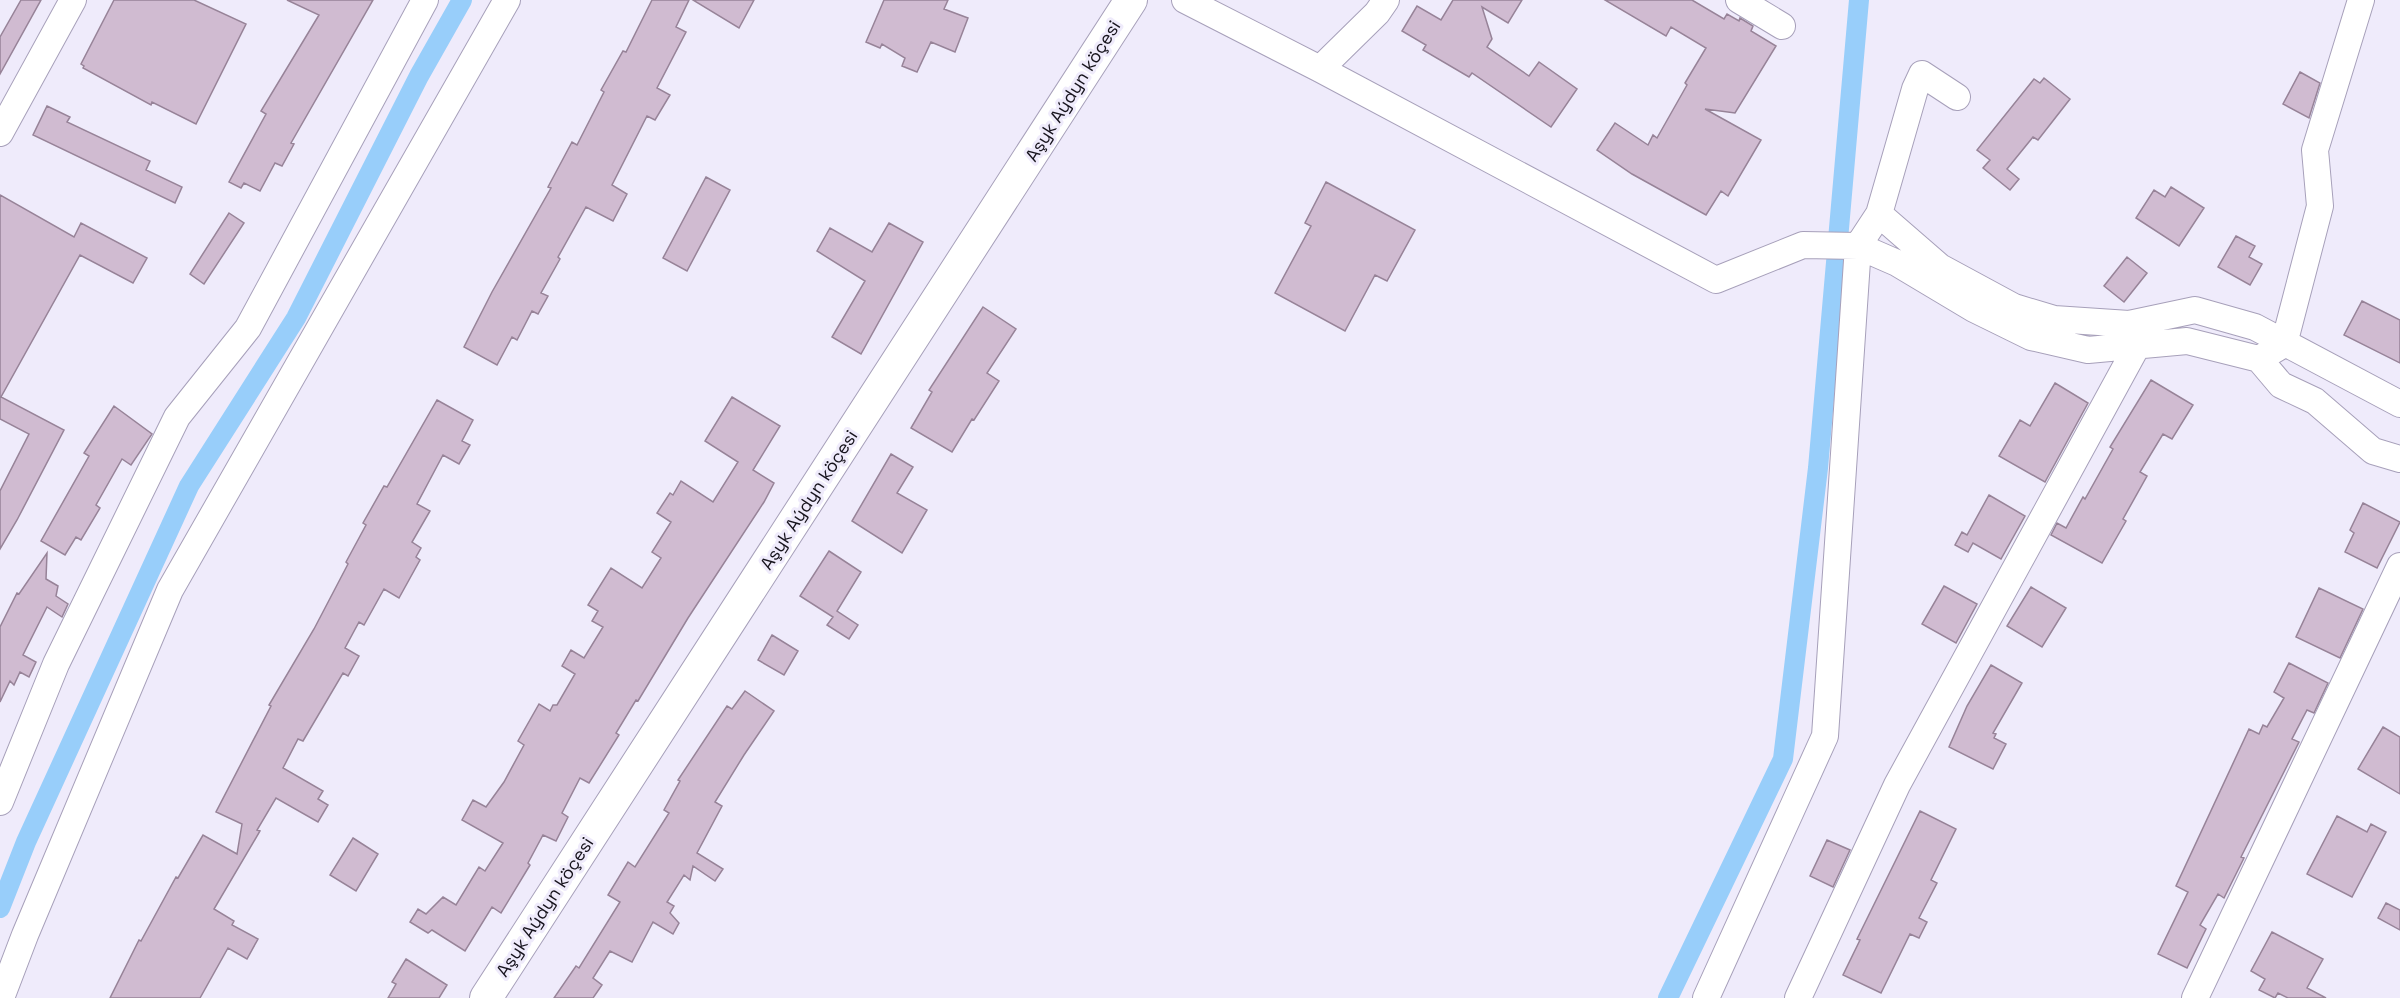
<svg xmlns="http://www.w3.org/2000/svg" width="2400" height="998" font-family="'Space Grotesk',sans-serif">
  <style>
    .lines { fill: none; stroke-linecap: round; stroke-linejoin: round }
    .canal { stroke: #98cefa; stroke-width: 20 }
    .building { fill: #d0bbd1; stroke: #978398; stroke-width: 1.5 }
    .minor-casing { stroke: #a7a0ba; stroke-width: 28 }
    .major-casing { stroke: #a7a0ba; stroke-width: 34 }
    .minor { stroke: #fff; stroke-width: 26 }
    .major { stroke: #fff; stroke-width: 32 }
    .labels { text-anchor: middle; stroke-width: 6; stroke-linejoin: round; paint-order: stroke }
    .street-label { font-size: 18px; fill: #16131c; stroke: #efebfb }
  </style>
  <rect width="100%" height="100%" fill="#efebfb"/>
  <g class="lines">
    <path class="canal" d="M0,908L26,842L189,486L296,318L419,76L462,0
      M1668,998L1783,759L1818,468L1859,0"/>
  </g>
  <path class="building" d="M21,0H41L0,74V37Z
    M114,0H194L246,24L196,124L152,102L151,105L83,68L84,66L81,64Z
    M287,0H373L291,143L294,144L282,166L275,163L260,191L244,183L241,188L229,182L266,114L261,111L319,15Z
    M652,0H689L676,27L686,32L657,88L670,95L655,120L647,116L612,185L627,194L613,221L586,207L558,257L560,259L541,293L548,296L538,314L532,311L517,340L512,337L497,365L464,347L492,292L551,188L548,187L572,142L577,145L604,92L601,90L623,51L626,52Z
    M693,0H754L739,28Z
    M884,0H948L944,9L968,18L955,52L931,42L917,72L902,66L905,58L882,44L880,48L866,42Z
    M1453,0H1522L1508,23L1482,7L1492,39L1487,47L1529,76L1539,62L1577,89L1551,127L1472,73L1469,77L1423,50L1426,45L1402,31L1417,6L1441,20Z
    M1605,0H1692L1724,19L1727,14L1739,21L1740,18L1753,26L1751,31L1776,46L1735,113L1705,109L1761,140L1728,196L1721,191L1706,215L1632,174L1597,150L1615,123L1648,145L1653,135L1657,138L1687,85L1685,83L1706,48L1671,27L1666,36Z
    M2300,72L2320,83L2309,118L2283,104Z
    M2044,78L2070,99L2038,140L2033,137L2007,169L2019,179L2010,190L1983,168L1990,160L1977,150L2034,79L2040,83Z
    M47,106L70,117L67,122L150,161L146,170L182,187L175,203L33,135Z
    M706,177L730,190L687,271L663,258Z
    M1326,182L1415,230L1387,281L1375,275L1345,331L1275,293L1311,226L1305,223Z
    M2171,187L2204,208L2179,246L2136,218L2154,190L2165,197Z
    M0,195L74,237L81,223L147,258L133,283L80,255L1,397L64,430L17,520L0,549V491L29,434L0,419Z
    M229,213L244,223L204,284L190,274Z
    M889,223L923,242L861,354L832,337L865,281L817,251L830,228L872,252Z
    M2236,236L2255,246L2249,257L2262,264L2250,285L2218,267Z
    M2127,257L2147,273L2124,302L2104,286Z
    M2362,301L2400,320V363L2344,335Z
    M983,307L1016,329L987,373L999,381L974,420L972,419L952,452L911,428L932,392L929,390Z
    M2151,380L2193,405L2172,439L2163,434L2140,472L2147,476L2123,519L2126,521L2102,563L2051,535L2057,523L2066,528L2083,497L2085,499L2113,449L2110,447Z
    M2055,383L2088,403L2045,482L1999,456L2020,420L2030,426Z
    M732,397L780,426L753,470L774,483L764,502L688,618L638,701L636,700L616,733L619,735L589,783L580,778L562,813L568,817L556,841L543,835L528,863L530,865L501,913L492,907L465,951L432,930L428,933L410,922L418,909L426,914L443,897L456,905L479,867L485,871L503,843L462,820L473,800L486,807L504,782L524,745L518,741L539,704L550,711L553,705H557L575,674L562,666L571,650L584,658L603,627L592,621L598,611L588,605L611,568L642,588L661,558L652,552L671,522L657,513L670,493L673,495L681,481L713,502L738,462L705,441Z
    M437,400L473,420L462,441L470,445L459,464L443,455L417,504L430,511L412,542L421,548L416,557L420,560L399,598L384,589L364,625L359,622L345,648L359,656L348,676L343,673L303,741L298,739L283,768L323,791L318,799L328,805L318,822L276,798L257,830L260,831L214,909L234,921L232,925L258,939L247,959L228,948L200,998H110L139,940L141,941L176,877L178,878L203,835L237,854L242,824L216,812L271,706L269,705L314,629L348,564L346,562L366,525L363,523L384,486L387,487Z
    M114,406L152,434L131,465L122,459L96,505L100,508L81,540L76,537L65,555L41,541L89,456L84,453Z
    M891,454L913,467L897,493L927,510L902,553L852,521Z
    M1989,495L2025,516L2001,559L1973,543L1968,552L1955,545L1962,532L1967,535Z
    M2363,503L2400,522L2377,568L2345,552L2354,533L2350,530Z
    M829,551L861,572L837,611L858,625L849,639L827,625L833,617L800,596Z
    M47,553L46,579L58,586L56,596L68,604L62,617L47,607L23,655L36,662L29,677L20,672L14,685L10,681L0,702V627L17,593L19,594Z
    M1944,586L1977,604L1956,643L1922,624Z
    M2031,587L2066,608L2042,647L2007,626Z
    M2319,588L2363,609L2340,658L2296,637Z
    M772,635L798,651L784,675L758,660Z
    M2289,663L2328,683L2314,713L2307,710L2292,739L2299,742L2241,857L2244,858L2224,898L2218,894L2200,925L2206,929L2187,968L2158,954L2188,892L2176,886L2249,729L2259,734L2263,725L2267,727L2284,698L2274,692Z
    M1991,665L2022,683L1993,733L1996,734L1994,738L2006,744L1993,769L1949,747L1967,706Z
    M745,691L774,711L744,755L715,802L722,806L697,853L723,869L715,881L693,866L690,880L684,875L667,902L674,906L670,913L679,923L673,934L653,922L632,962L610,951L593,978L602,985L593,998H554L576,966L579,968L620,902L608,895L628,862L635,867L669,813L664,810L680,781L678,780L727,706L732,709Z
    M2383,727L2400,737V794L2358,769Z
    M1920,811L1956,829L1931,880L1937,883L1919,918L1927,922L1919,938L1910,934L1881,993L1843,975L1860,940L1857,939Z
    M2337,816L2367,832L2371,824L2386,832L2352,897L2307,874Z
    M353,838L378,854L356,891L330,875Z
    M1827,840L1850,850L1833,887L1810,876Z
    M2386,903L2400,910V930L2378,918Z
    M2272,932L2323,959L2307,988L2326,998H2288L2278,993L2275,998L2259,990L2265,979L2251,971Z
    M406,959L447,985L439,998H388L396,984L392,982Z"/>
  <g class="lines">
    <g class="minor-casing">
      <path id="minor" d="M1185,0L1320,69L1716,280L1803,245L1858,246L1897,263L1974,309L2031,337L2088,350L2187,341L2259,359L2284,344L2320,206L2315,150L2361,0
        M1739,0L1782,26
        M1320,69L1377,13L1386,0
        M0,133L73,0
        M1879,214L1940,267L2014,307L2054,319L2129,324L2195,310L2255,327L2400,404
        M2259,359L2281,385L2315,401L2373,451L2400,459
        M0,802L56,664L177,417L248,328L425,0
        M1,998L25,935L170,590L507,0
        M1706,998L1825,736L1858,246L1879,214L1915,89L1922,74L1957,97
        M1798,998L1897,785L2137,346
        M2195,998L2400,566"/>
    </g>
    <g class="major-casing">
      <path id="major" d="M486,998L1131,0"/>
    </g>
    <use href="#minor" class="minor"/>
    <use href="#major" class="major"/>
  </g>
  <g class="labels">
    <g class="street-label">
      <text transform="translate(1073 91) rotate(-58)" y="6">Aşyk Aýdyn köçesi</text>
      <text transform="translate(809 500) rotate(-57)" y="6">Aşyk Aýdyn köçesi</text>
      <text transform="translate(545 907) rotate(-57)" y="6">Aşyk Aýdyn köçesi</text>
    </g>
  </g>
</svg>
